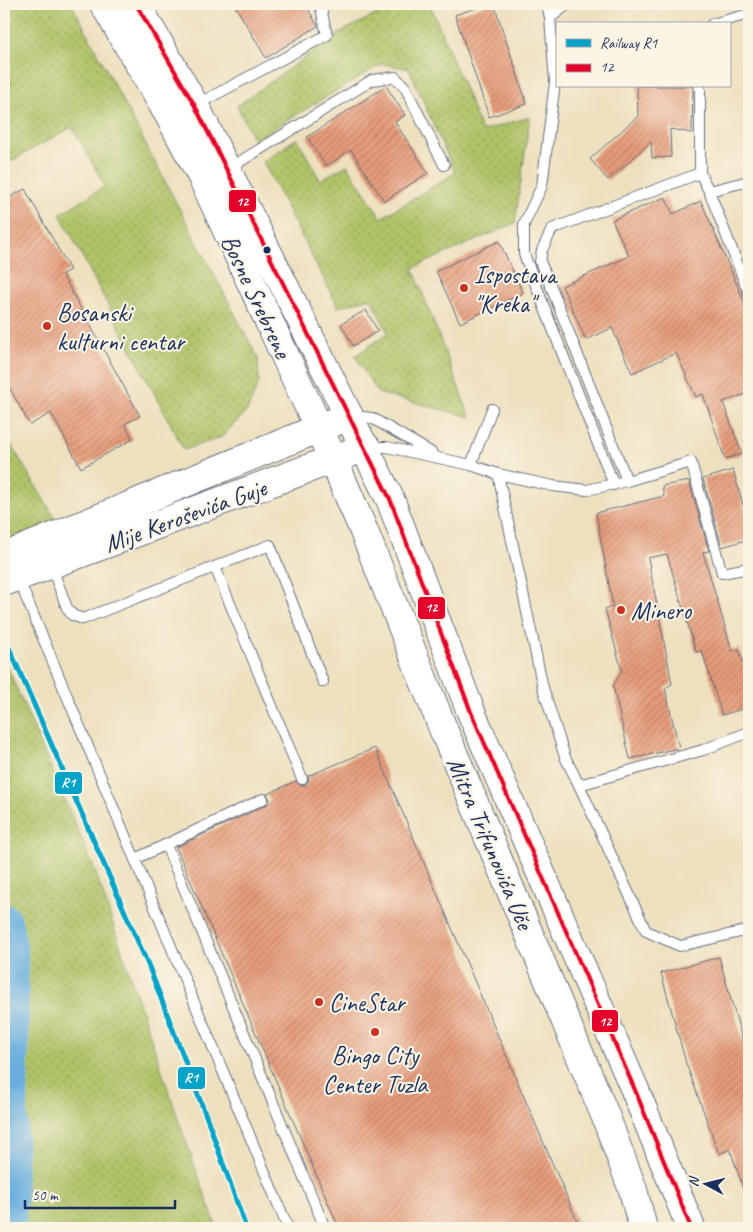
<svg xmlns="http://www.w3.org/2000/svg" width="753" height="1232" font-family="Caveat,sans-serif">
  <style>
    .grass { fill: url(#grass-dots); stroke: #657962 }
    .water { fill: url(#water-waves); stroke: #426f9e }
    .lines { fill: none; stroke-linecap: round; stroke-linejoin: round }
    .river { stroke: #68afdf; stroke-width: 36 }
    .building { fill: url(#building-hatch) }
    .service-casing { stroke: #646d80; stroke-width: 12 }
    .secondary-casing { stroke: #646d80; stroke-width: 30 }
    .primary-casing { stroke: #646d80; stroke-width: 30 }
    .service { stroke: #fff; stroke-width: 10 }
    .secondary { stroke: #fff; stroke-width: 28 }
    .primary { stroke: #fff; stroke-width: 28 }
    .bus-1-casing { stroke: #fcf5e5; stroke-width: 8 }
    .bus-1 { stroke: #e4002b; stroke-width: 4 }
    .rail-1-casing { stroke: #fcf5e5; stroke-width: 9 }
    .rail-1 { stroke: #01a3c8; stroke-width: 5 }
    .bus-dot { fill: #1b2f5e; stroke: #fcf5e5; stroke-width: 2 }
    .poi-dot { fill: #c8321e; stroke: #fcf5e5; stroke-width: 2 }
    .labels { text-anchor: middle; stroke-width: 4; stroke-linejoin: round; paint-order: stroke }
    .poi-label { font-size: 25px; fill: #1b2f5e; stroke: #fcf5e5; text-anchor: start }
    .street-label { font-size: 25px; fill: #1b2f5e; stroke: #fcf5e5 }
    .line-badge { stroke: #fcf5e5; stroke-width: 2 }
    .badge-label { font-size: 14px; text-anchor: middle; font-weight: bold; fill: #fff }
  </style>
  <defs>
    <pattern id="grass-dots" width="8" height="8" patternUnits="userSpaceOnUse" patternTransform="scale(1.25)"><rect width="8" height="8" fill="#afc367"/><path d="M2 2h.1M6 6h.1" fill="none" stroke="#8e9f58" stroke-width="1.8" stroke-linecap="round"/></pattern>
    <pattern id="water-waves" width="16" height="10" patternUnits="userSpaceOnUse" patternTransform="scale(1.25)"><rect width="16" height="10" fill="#68afdf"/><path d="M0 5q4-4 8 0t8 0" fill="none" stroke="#558fb8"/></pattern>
    <pattern id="building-hatch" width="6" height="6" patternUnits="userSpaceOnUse" patternTransform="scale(1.25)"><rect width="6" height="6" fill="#e79c7a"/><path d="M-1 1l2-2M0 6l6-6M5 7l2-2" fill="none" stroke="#ba8067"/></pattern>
  </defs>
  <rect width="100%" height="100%" fill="#fcf5e5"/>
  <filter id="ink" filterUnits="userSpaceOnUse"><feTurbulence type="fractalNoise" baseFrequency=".02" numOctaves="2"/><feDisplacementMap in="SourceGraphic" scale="10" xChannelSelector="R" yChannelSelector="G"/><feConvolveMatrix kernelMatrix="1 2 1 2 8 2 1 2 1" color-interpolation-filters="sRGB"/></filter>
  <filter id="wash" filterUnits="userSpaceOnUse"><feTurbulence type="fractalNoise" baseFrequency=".0096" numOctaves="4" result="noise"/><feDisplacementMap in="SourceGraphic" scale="20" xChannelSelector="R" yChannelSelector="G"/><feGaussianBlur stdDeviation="1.12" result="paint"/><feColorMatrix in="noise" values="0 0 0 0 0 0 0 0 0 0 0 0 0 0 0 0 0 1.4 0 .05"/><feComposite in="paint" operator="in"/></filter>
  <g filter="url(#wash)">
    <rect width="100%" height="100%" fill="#ede0be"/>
    <path class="grass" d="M4,4H72L258,358L259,382L247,411L222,437L184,450L60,214L105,186L72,127L4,165Z
      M397,4H430L482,131L530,117L515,223L413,268L470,417L378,393L355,356L388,333L371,298L338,307L263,162L297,138L320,180L347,165L381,218L455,173L409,69L382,64L254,140L237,106L339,33Z
      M4,433L64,533L4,557Z
      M4,659L96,873L178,1119L217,1228H4Z"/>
    <path class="water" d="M4,900L11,932L4,934Z"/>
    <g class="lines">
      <path class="river" d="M4,922L10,952L11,1034L8,1228"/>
    </g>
    <g id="blocks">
      <path class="building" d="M234,4H305L318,26L266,58Z
        M488,4H494L527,104L489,117L455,15Z
        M386,86L405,115L395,122L428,173L384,201L351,150L326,166L307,137Z
        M637,86H693L692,133L670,129L671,157L652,158L651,142L608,180L590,159L638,116Z
        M25,189L70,270L62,274L140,416L125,424L133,439L81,468L51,413L30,425L4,378V200Z
        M665,197L673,214L701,201L749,313V393L723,402L742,454L725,459L703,394L696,397L676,353L632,373L612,328L586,340L562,286L629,256L612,220Z
        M499,241L523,293L460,323L436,271Z
        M366,310L378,331L353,346L341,324Z
        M733,470L749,525V539L722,547L703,479Z
        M689,481L709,551L703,552L732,651L739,649L749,682V707L722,715L702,651L696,652L667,554L648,558L672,684L665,688L679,748L630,759L613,686L622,671L605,609L613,607L596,513L664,496L662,486Z
        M375,748L580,1228H339L176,847L266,805L270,800L267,794L296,781L301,786L305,785L309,780L308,776Z
        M719,957L749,1063V1197H746L730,1149L719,1154L686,1063L661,973Z"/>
    </g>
  </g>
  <g filter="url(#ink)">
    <use href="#blocks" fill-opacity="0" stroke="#646d80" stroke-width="1"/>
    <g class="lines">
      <g class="service-casing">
        <path id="service" d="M547,4L550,18L555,82L542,186L524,224V254L545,309L614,485
          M550,18L568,4
          M712,24L749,14
          M700,86V173L709,191L749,181
          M196,105L327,35L320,4
          M228,169L372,80L395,77L405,87L444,165
          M709,191L749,293
          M351,416L372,418L432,453
          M367,447H387L471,465L498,474L553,486L587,490L627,481L691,462L722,573L749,568
          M471,465L492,409
          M498,474L543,688L565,757L579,785L703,750L749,732
          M627,481L552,289L540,262L542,250L552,229L700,173
          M51,565L67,608L72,615L83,619L270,545L323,682
          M215,567L302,779
          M18,578L288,1228
          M579,785L646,931L680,946L749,930
          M166,845L325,1228
          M135,859L263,799"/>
      </g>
      <g class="secondary-casing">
        <path id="secondary" d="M4,557L349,416
          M4,582L366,447"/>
      </g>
      <g class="primary-casing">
        <path id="primary" d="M104,4L170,117L203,179L333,459L363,529L444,731L605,1115L633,1190L643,1228
          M136,4L195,106L390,499L471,712L635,1090L691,1228"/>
      </g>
      <use href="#service" class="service"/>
      <use href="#secondary" class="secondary"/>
      <use href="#primary" class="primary"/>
      <g class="bus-1-casing">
        <path id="bus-1" d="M136,4L195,106L390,499L471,712L635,1090L691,1228"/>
      </g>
      <use href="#bus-1" class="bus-1"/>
      <g class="rail-1-casing">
        <path id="rail-1" d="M4,636L149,967L208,1121L246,1228"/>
      </g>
      <use href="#rail-1" class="rail-1"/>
    </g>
  </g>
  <circle class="bus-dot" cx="267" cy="250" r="4.5"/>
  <g class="poi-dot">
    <circle cx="464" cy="288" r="5"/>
    <circle cx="47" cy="326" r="5"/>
    <circle cx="621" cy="610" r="5"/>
    <circle cx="319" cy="1002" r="5"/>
    <circle cx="375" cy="1032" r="5"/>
  </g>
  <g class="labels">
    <g class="poi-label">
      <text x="474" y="283">Ispostava<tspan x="474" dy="29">"Kreka"</tspan></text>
      <text x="57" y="321">Bosanski<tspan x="57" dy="29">kulturni centar</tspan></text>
      <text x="631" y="619">Minero</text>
      <text x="329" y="1011">CineStar</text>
      <text x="375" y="1064" text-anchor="middle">Bingo City<tspan x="375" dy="29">Center Tuzla</tspan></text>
    </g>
    <g class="street-label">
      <text transform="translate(257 296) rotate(65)" y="9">Bosne Srebrene</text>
      <text transform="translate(185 515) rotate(-20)" y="9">Mije Keroševića Guje</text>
      <text transform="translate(491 843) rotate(67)" y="9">Mitra Trifunovića Uče</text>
    </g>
  </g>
  <g class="line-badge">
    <rect x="228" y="189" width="29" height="24" rx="5" fill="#e4002b"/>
    <rect x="417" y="596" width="29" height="24" rx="5" fill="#e4002b"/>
    <rect x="54" y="771" width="29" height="24" rx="5" fill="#01a3c8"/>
    <rect x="591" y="1009" width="28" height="24" rx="5" fill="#e4002b"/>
    <rect x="177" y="1066" width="29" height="24" rx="5" fill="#01a3c8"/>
  </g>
  <g class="badge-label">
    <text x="242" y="206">12</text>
    <text x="431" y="612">12</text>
    <text x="68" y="787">R1</text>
    <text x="605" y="1026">12</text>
    <text x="191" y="1082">R1</text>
  </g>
  <rect width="753" height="1232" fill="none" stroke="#fcf5e5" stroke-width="20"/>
  <rect x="556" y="22" width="175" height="65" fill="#fcf5e5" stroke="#a2a6af"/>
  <rect x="566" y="39" width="25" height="8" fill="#01a3c8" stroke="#a2a6af"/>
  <text x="600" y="48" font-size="15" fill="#1b2f5e">Railway R1</text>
  <rect x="566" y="64" width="25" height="8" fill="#e4002b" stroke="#a2a6af"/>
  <text x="600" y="72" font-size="15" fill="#1b2f5e">12</text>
  <g transform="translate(706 1184) rotate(277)" stroke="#fcf5e5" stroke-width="4" paint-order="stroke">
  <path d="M0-4L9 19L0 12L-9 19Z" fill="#1b2f5e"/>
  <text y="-8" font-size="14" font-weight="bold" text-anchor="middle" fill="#1b2f5e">N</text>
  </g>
  <path d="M25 1200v8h150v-8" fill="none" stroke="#1b2f5e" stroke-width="2.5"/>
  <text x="32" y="1200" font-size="15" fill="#1b2f5e" stroke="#fcf5e5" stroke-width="4" paint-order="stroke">50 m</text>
</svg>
